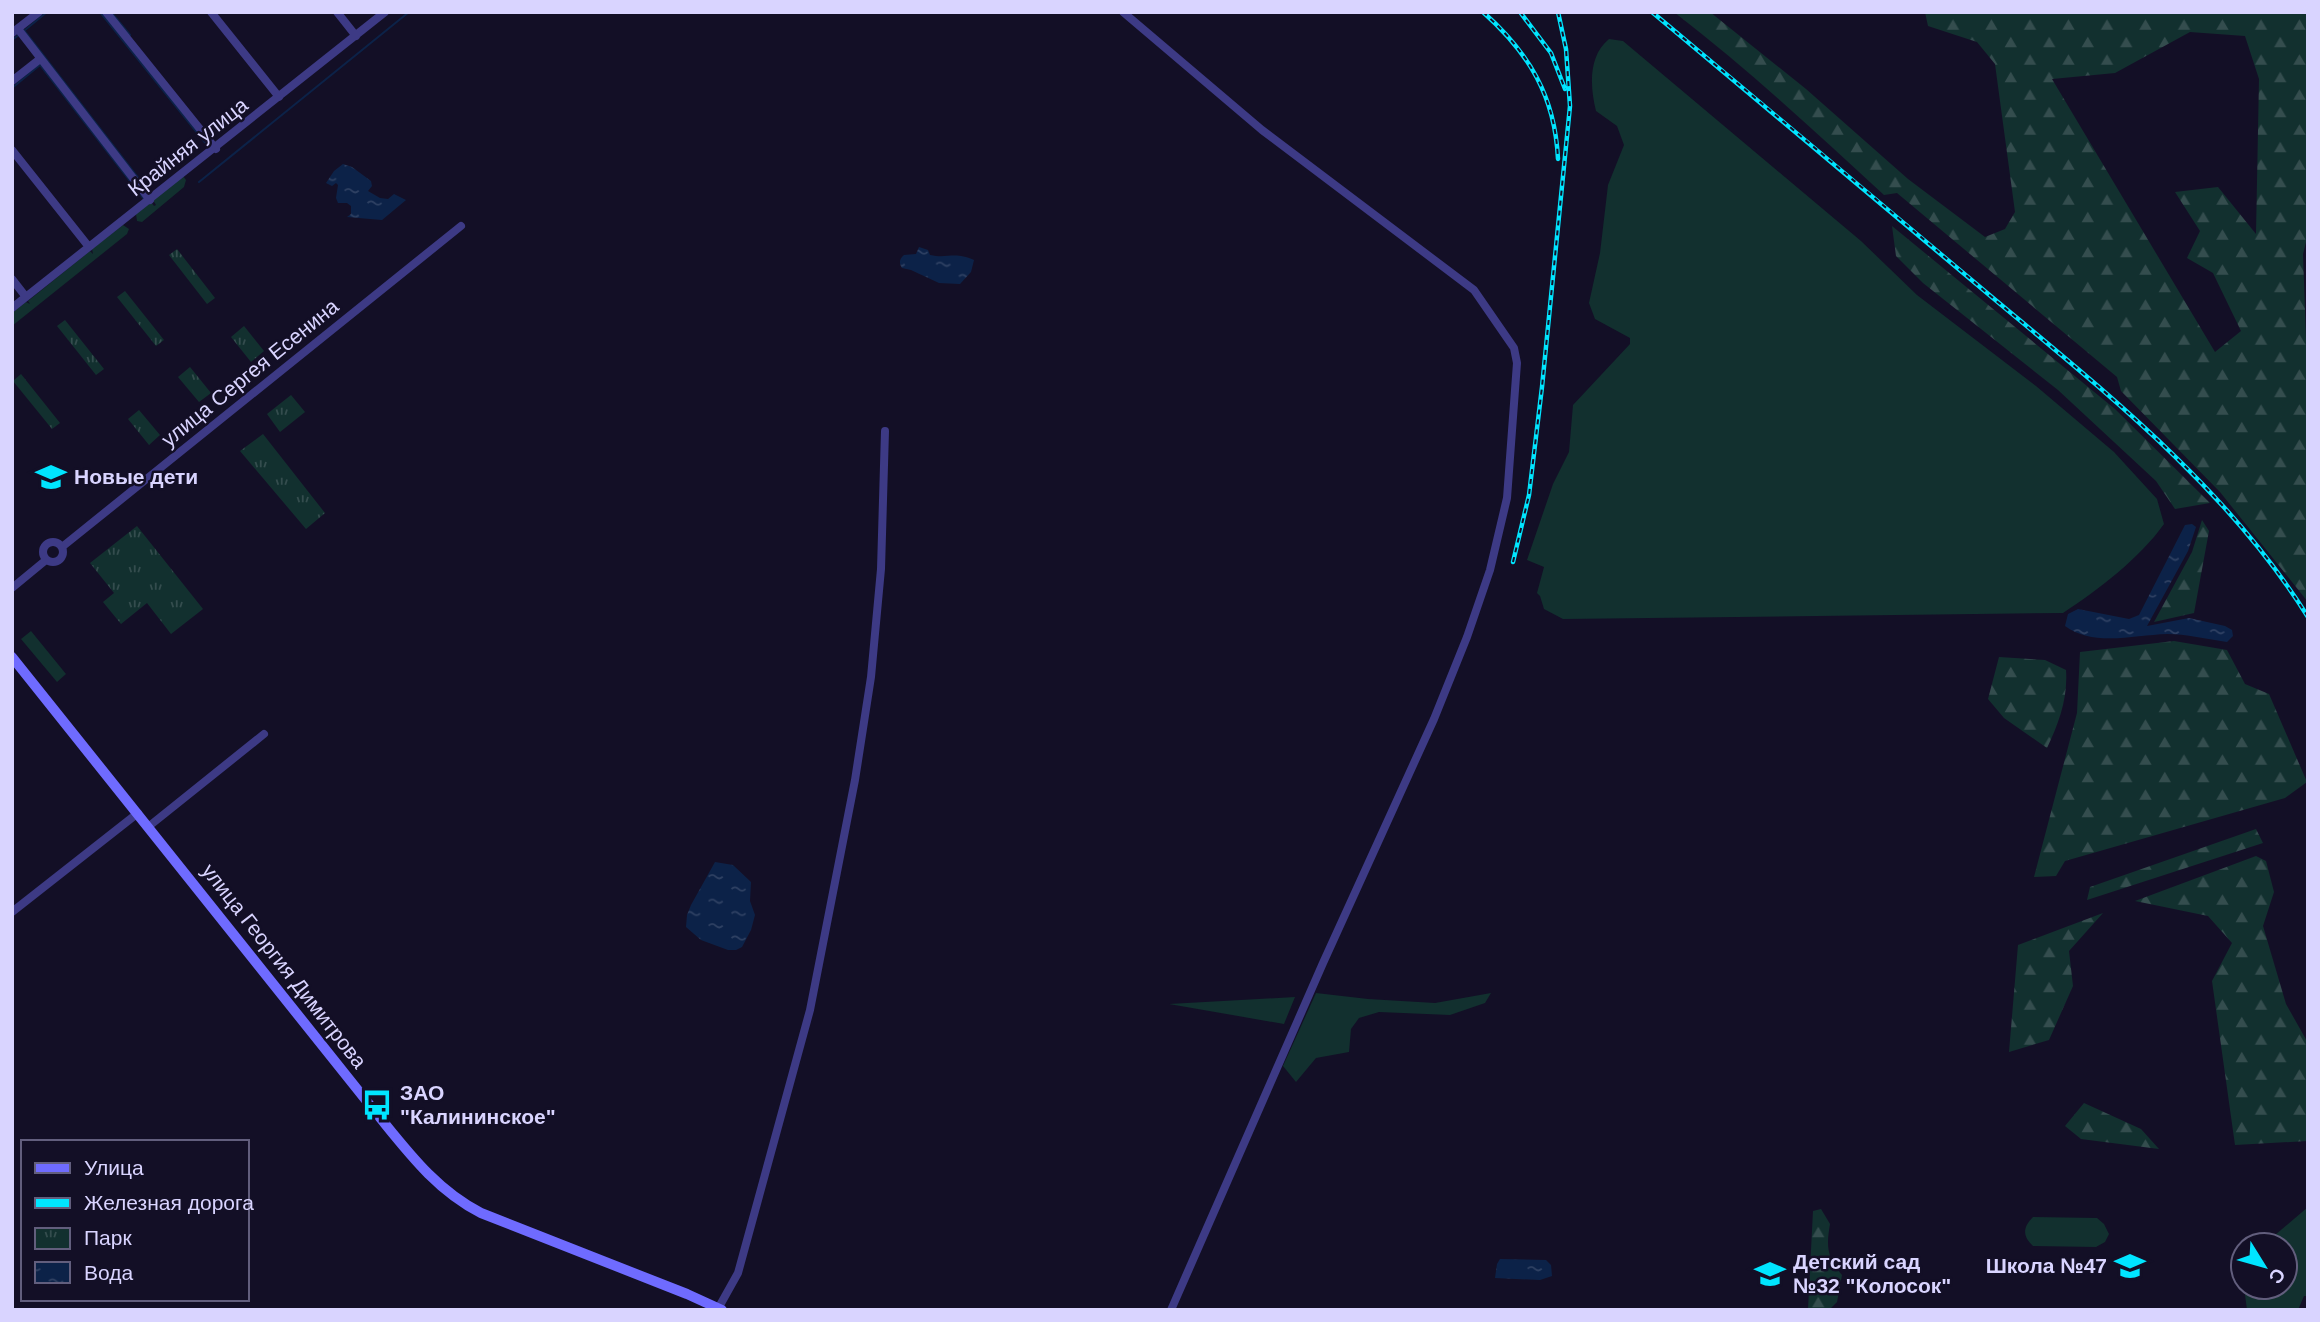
<svg xmlns="http://www.w3.org/2000/svg" width="2320" height="1322" font-family="Arial,sans-serif">
  <style>
    .grass { fill: #12302f }
    .forest { fill: url(#forest-firs); fill-rule: evenodd }
    .park { fill: url(#park-tufts) }
    .water { fill: url(#water-ripples) }
    .lines { fill: none; stroke-linecap: round; stroke-linejoin: round }
    .stream { stroke: #0c2248; stroke-width: 2 }
    .street { stroke: #3d3a85; stroke-width: 8 }
    .secondary { stroke: #6f6bff; stroke-width: 10 }
    .rail-casing { stroke: #00e5ff; stroke-width: 4.5 }
    .rail { stroke: #130f26; stroke-width: 2; stroke-dasharray: 5; stroke-linecap: butt }
    .labels { text-anchor: middle; stroke-width: 5; stroke-linejoin: round; paint-order: stroke }
    .street-label { font-size: 21px; fill: #d9d4ff; stroke: #130f26 }
    .poi-label { font-size: 21px; font-weight: bold; fill: #d9d4ff; stroke: #130f26; text-anchor: start }
  </style>
  <defs>
    <pattern id="forest-firs" width="22" height="20" patternUnits="userSpaceOnUse" patternTransform="scale(1.75)"><rect width="22" height="20" fill="#12302f"/><path d="M5 1l3.5 6h-7zM16 11l3.5 6h-7z" fill="#344d4e"/></pattern>
    <pattern id="park-tufts" width="24" height="20" patternUnits="userSpaceOnUse" patternTransform="scale(1.75)"><rect width="24" height="20" fill="#12302f"/><path d="M3 7l-1-3M5 7V3M7 7l1-3M15 17l-1-3M17 17v-4M19 17l1-3" fill="none" stroke="#344d4e"/></pattern>
    <pattern id="water-ripples" width="26" height="14" patternUnits="userSpaceOnUse" patternTransform="scale(1.75)"><rect width="26" height="14" fill="#0c2248"/><path d="M2 4q2-2 4 0t4 0M15 11q2-2 4 0t4 0" fill="none" stroke="#2f4163"/></pattern>
  </defs>
  <rect width="100%" height="100%" fill="#130f26"/>
  <path class="grass" d="M1609,39L1623,41L1861,241L1917,295L2036,386L2114,452L2157,499L2164,524C2140,558 2098,590 2063,613L1563,619L1544,609L1540,596L1537,593L1544,567L1527,560L1553,484L1569,452L1573,405L1630,344V338L1595,319L1589,303L1600,253L1608,185L1624,145L1617,126L1596,111C1590,87 1588,56 1609,39Z
    M183,176L186,180L184,187L142,222L137,221L136,214L151,202L154,206L156,205L153,200Z
    M123,225L129,229L127,234L12,326V313L26,302L30,304L28,301L90,251L93,254L92,249Z
    M31,631L66,674L57,682L21,639Z
    M1316,993L1368,999L1435,1003L1491,993L1485,1003L1450,1015L1379,1012L1359,1018L1351,1029L1349,1052L1316,1058L1296,1082L1283,1066Z
    M1295,997L1284,1024L1169,1004Z
    M2308,1207V1296H2304L2298,1310H2247L2244,1287H2285V1245H2273L2275,1235Z
    M2033,1217L2097,1218L2104,1224L2109,1234L2105,1242L2096,1247L2033,1246C2022,1236 2023,1227 2033,1217Z"/>
  <path class="forest" d="M1674,12H1710L1806,89L1908,179L1985,237L2005,229L2015,212L1995,64L1977,42L1928,26L1925,12H2308V234L2303,254L2308,396V602L2220,492L2121,391L2117,377L1897,193L1884,195C1816,132 1748,69 1674,12ZM2190,32L2245,36L2259,79L2256,234L2218,187L2175,192L2200,231L2187,258L2213,273L2241,331L2215,352L2052,79L2115,73Z
    M1892,226L2115,409L2210,503L2175,509L2156,481L2058,390L1923,283L1896,256Z
    M2202,520L2209,531L2194,613L2154,622L2192,552Z
    M2174,641L2227,650L2245,684L2269,694L2307,782L2285,798L2065,861L2056,876L2034,877L2077,713L2080,652Z
    M1999,657L2045,660L2066,670C2068,698 2059,723 2047,748L2004,718L1988,699Z
    M2256,829L2263,843L2087,900L2090,887Z
    M2256,856L2266,861L2274,892L2263,926L2286,1004L2308,1043V1141L2235,1145L2212,981L2232,943L2208,916L2135,901Z
    M2103,913L2069,951L2073,986L2049,1040L2009,1052L2018,945Z
    M2084,1103L2141,1129L2159,1149L2081,1139L2065,1126Z
    M1821,1209L1830,1224C1826,1246 1827,1258 1842,1275L1837,1302L1829,1310H1808L1813,1211Z"/>
  <path class="park" d="M177,249L215,298L207,304L169,255Z
    M125,291L164,340L156,346L117,297Z
    M65,320L104,369L96,375L57,326Z
    M244,326L264,351L251,362L231,337Z
    M190,367L211,393L199,402L178,377Z
    M21,374L60,423L52,429L13,381Z
    M291,395L305,412L280,432L267,414Z
    M139,410L160,435L149,445L128,419Z
    M263,434L325,513L306,529L240,451Z
    M137,526L203,609L171,634L147,603L121,624L103,602L114,593L90,563Z"/>
  <path class="water" d="M343,164L352,167L371,181L372,186L368,191L380,198L388,199L394,194L406,200L382,220L347,217L351,214V206L347,203H338L336,198L338,185L336,183L332,186L326,183L334,171Z
    M919,247L928,250L930,255C948,259 954,251 974,260L971,272L960,284L939,283L911,270L902,268C899,263 899,259 904,255L916,254Z
    M2192,524L2196,527L2188,551L2147,626L2189,618L2225,626L2232,630L2233,636L2227,642C2207,639 2186,634 2167,634C2134,635 2093,647 2065,626L2068,614L2078,609L2129,619L2139,615L2185,525Z
    M715,862L733,865L751,882L750,901L755,915L751,930L742,947L736,950H728L701,940L686,927L687,915L691,905Z
    M1500,1259L1546,1260L1551,1265L1552,1276L1540,1280L1495,1278L1497,1264Z"/>
  <g class="lines">
    <path class="stream" d="M100,12L207,145
      M111,12L130,35
      M24,30L150,193
      M25,30L47,12
      M12,40L20,34
      M12,88L40,65L143,198
      M199,182L409,12"/>
    <path class="street" d="M106,12L216,149
      M211,12L279,97
      M337,12L356,36
      M1123,12L1262,130L1474,290L1514,348L1517,363L1507,498L1490,570L1467,637L1434,719L1323,963L1171,1310
      M18,29L150,200
      M12,33L39,12
      M12,81L40,59
      M12,150L89,247
      M12,279L26,297
      M12,308L385,12
      M43 552a10 10 0 1 1 20 0a10 10 0 1 1-20 0Z
      M62,547L461,226
      M12,588L46,560
      M148,827L264,734
      M12,912L138,813
      M719,1307L738,1273L810,1010L855,780L871,677L881,569L885,431"/>
    <path class="secondary" d="M12,657L377,1114C408,1152 436,1190 481,1213L687,1294L722,1310"/>
    <g class="rail-casing">
      <path id="rail" d="M1483,12C1529,53 1555,96 1558,159
        M1520,12L1551,53L1565,89
        M1652,12C1766,107 1880,202 1993,298C2108,394 2228,489 2308,617
        M1513,562L1529,495L1542,387L1570,106L1566,49L1558,12"/>
    </g>
    <use href="#rail" class="rail"/>
  </g>
  <defs>
    <g id="school-bare" transform="scale(2.415)"><path d="M0-5L7-2L0 1L-7-2ZM-4 1L0 2.5L4 1V4Q0 6-4 4Z" fill="#00e5ff" stroke="#130f26" stroke-width="2.5" paint-order="stroke"/></g>
    <g id="bus-bare" transform="scale(2.415)"><path d="M-5-6H5V4H4V6H2V4H-2V6H-4V4H-5ZM-3.5-4V0h7V-4ZM-3.5 1.2v1.5H-2V1.2ZM2 1.2v1.5H3.5V1.2Z" fill="#00e5ff" stroke="#130f26" stroke-width="2.5" paint-order="stroke"/></g>
  </defs>
  <g fill-rule="evenodd">
    <use href="#school-bare" x="51" y="477"/>
    <use href="#bus-bare" x="377" y="1105"/>
    <use href="#school-bare" x="2130" y="1266"/>
    <use href="#school-bare" x="1770" y="1274"/>
  </g>
  <g class="labels">
    <g class="street-label">
      <text transform="translate(188 147) rotate(-38)" y="7">Крайняя улица</text>
      <text transform="translate(250 373) rotate(-39)" y="7">улица Сергея Есенина</text>
      <text transform="translate(284 966) rotate(52)" y="7">улица Георгия Димитрова</text>
    </g>
    <g class="poi-label">
      <text x="74" y="484">Новые дети</text>
      <text x="400" y="1100">ЗАО<tspan x="400" dy="24">"Калининское"</tspan></text>
      <text x="1793" y="1269">Детский сад<tspan x="1793" dy="24">№32 "Колосок"</tspan></text>
      <text x="2107" y="1273" text-anchor="end">Школа №47</text>
    </g>
  </g>
  <rect width="2320" height="1322" fill="none" stroke="#d9d4ff" stroke-width="28"/>
  <rect x="21" y="1140" width="228" height="161" fill="#130f26" stroke="#625e7d" stroke-width="2"/>
  <rect x="35" y="1163" width="35" height="10" fill="#6f6bff" stroke="#625e7d" stroke-width="2"/>
  <text x="84" y="1175" font-size="21" fill="#d9d4ff">Улица</text>
  <rect x="35" y="1198" width="35" height="10" fill="#00e5ff" stroke="#625e7d" stroke-width="2"/>
  <text x="84" y="1210" font-size="21" fill="#d9d4ff">Железная дорога</text>
  <rect x="35" y="1228" width="35" height="21" fill="url(#park-tufts)" stroke="#625e7d" stroke-width="2"/>
  <text x="84" y="1245" font-size="21" fill="#d9d4ff">Парк</text>
  <rect x="35" y="1262" width="35" height="21" fill="url(#water-ripples)" stroke="#625e7d" stroke-width="2"/>
  <text x="84" y="1280" font-size="21" fill="#d9d4ff">Вода</text>
  <g transform="translate(2264 1266) rotate(127)"><circle r="33" fill="#130f26" stroke="#625e7d" stroke-width="2"/>
  <path d="M0-5L12 26L0 18L-12 26Z" fill="#00e5ff"/>
  <text y="-10" font-size="19" font-weight="bold" text-anchor="middle" fill="#d9d4ff">С</text>
  </g>
</svg>
